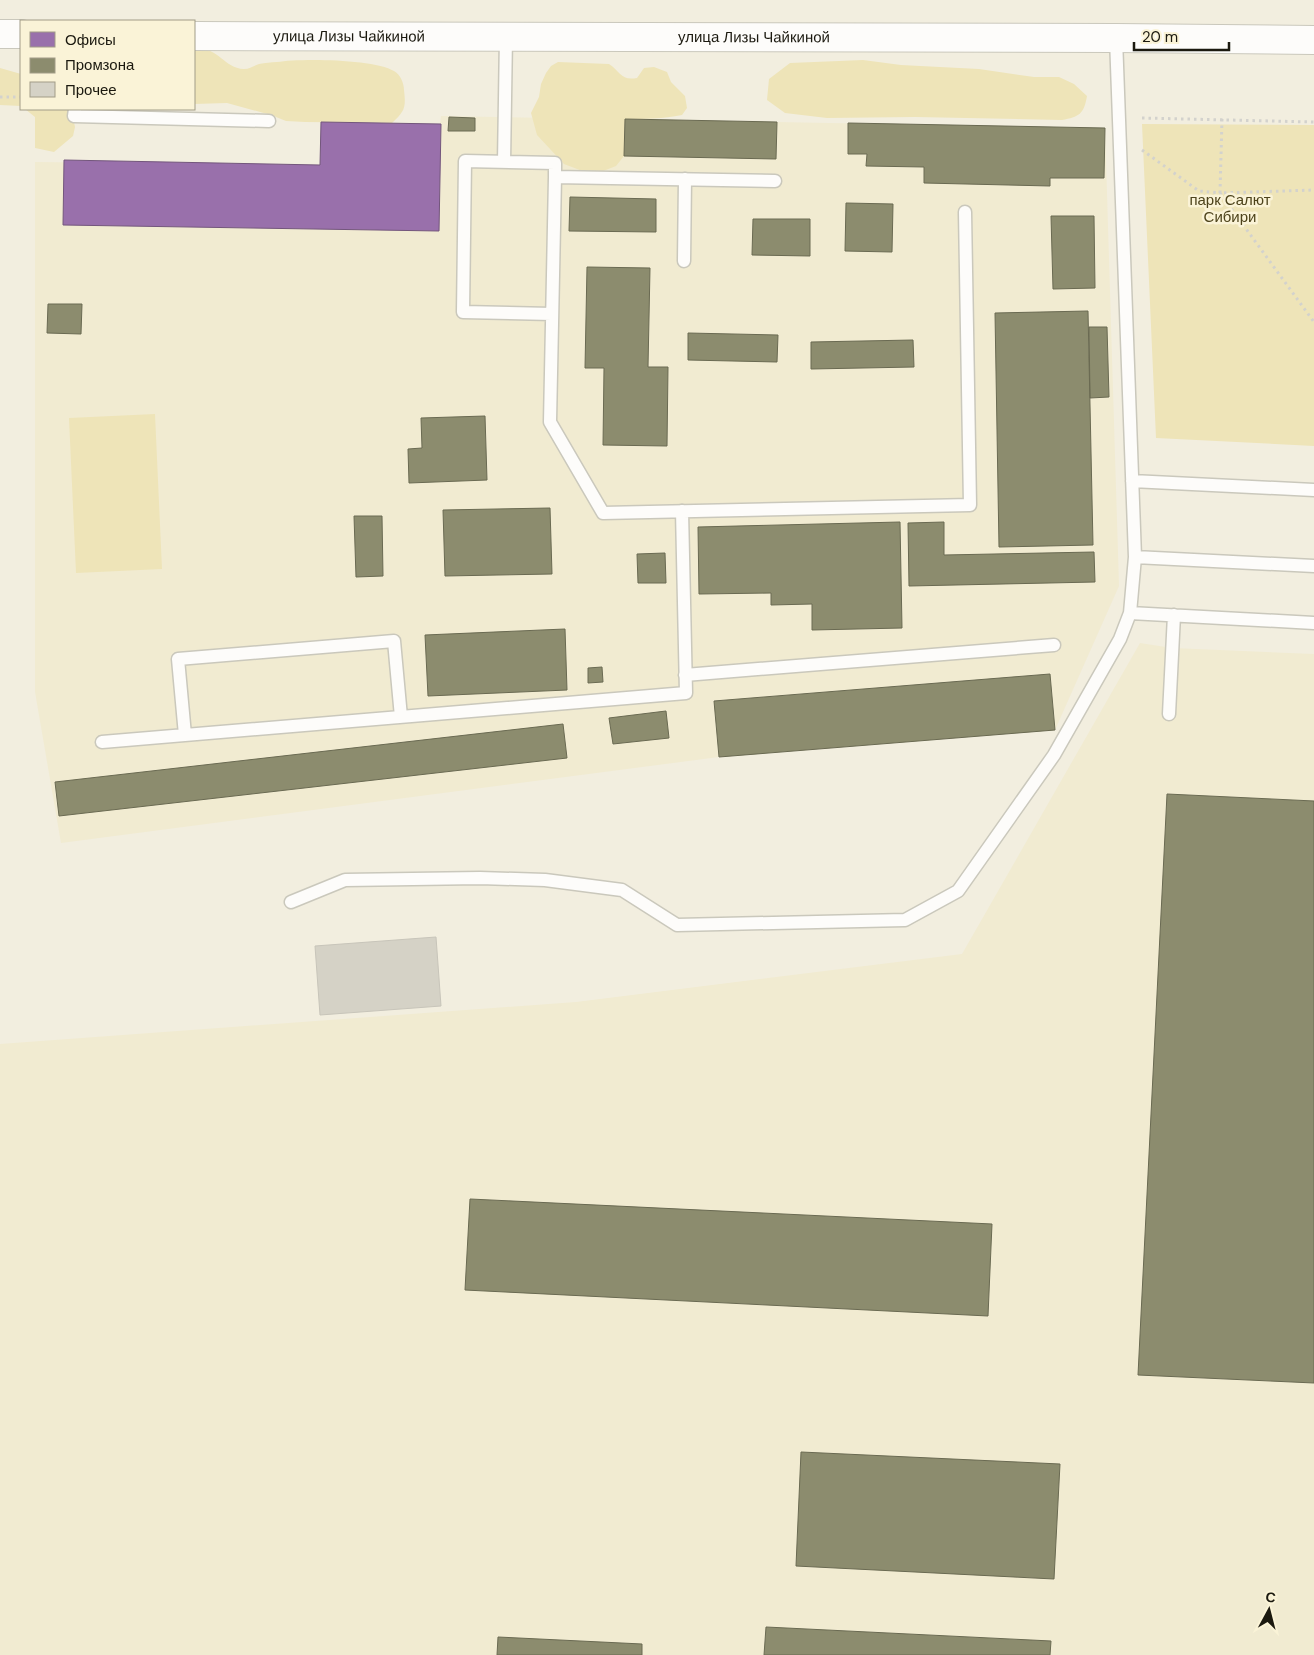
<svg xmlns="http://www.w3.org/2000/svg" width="1314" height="1655" font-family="'DM Sans',sans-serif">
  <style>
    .built { fill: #f1ebd1 }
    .green { fill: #eee4b8 }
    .offices { fill: #9970ab; stroke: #73567c }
    .industry { fill: #8c8c6e; stroke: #6a6a52 }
    .building { fill: #d5d2c6; stroke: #c8c5ba }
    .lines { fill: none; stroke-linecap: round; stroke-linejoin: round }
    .lane-casing { stroke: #cac8bc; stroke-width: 15 }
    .primary-casing { stroke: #cac8bc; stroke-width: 30 }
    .path { stroke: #d3d2cd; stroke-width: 3; stroke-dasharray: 2.5 4; stroke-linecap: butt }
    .lane { stroke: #fdfcfa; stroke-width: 12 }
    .primary { stroke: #fdfcfa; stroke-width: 28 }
    .labels { text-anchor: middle; stroke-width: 5; stroke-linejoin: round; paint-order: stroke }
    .street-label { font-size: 15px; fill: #1b190f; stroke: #faf3d7 }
    .park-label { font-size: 15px; fill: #4d431b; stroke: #faf3d7 }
  </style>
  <rect width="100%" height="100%" fill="#f2eedf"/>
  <path class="built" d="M441,116L1105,128L1119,586L1055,730L719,757L61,843L35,692V162L320,165L321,122L440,124Z
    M1140,643L1172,648L1314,654V1655H0V1044L576,1002L962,954Z"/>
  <path class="green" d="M194,48C220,47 223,68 244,69C250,69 253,66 259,64C265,63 271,62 277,62C300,58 375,59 394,71C400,74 404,83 404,90C406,108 405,111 392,123L305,122L286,121L271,115L227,103L194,104Z
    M863,60L901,65L979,69L1034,77H1059L1074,84L1087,96C1084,114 1079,117 1062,120L915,117L827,118L785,113L767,100L769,79L790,63Z
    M558,62L609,64C621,72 621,81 637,78L644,68L654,67L667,72L671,82L685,96L687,108L682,115C663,119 645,119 625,119L624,156L616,166L598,173L585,172L564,164L537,135L531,113L539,97L541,84L546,73L551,66Z
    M0,68L21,74V106L0,105Z
    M25,109H71L75,127L73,136L54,152L35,148V117Z
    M1142,124L1314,125V446L1156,438Z
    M155,414L162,569L76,573L69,418Z"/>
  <path class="offices" d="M321,122L441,124L439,231L63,225L64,160L320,165Z"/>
  <path class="industry" d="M449,117L475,118V131H448Z
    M625,119L777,122L776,159L624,156Z
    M848,123L1105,128L1104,178H1050V186L924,183V167L866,166L867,154H848Z
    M570,197L656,199V232L569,231Z
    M846,203L893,204L892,252L845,251Z
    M1051,216H1094L1095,288L1053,289Z
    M753,219H810V256L752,255Z
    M587,267L650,268L648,367H668L667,446L603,445L604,368H585Z
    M48,304H82L81,334L47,333Z
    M1088,311L1093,545L999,547L995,313Z
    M1089,327H1107L1109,397L1090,398Z
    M688,333L778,335L777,362L688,360Z
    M913,340L914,367L811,369V342Z
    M485,416L487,480L409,483L408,449L422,448L421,418Z
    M550,508L552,574L445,576L443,510Z
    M354,516H382L383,576L356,577Z
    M900,522L902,628L812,630V604L771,605V593L699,594L698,527Z
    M944,522V555L1094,552L1095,582L909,586L908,523Z
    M665,553L666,583H638L637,554Z
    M565,629L567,690L428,696L425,635Z
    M602,667L603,682L588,683V668Z
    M1050,674L1055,730L719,757L714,701Z
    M666,711L669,738L613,744L609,718Z
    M563,724L567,758L59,816L55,782Z
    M1167,794L1314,801V1383L1138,1375Z
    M470,1199L992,1224L988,1316L465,1290Z
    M801,1452L1060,1464L1054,1579L796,1566Z
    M766,1627L1051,1641L1050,1655H764Z
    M498,1637L642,1644V1655H497Z"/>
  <path class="building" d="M436,937L441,1006L320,1015L315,946Z"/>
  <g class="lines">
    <g class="lane-casing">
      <path id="lane" d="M75,109L74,116L269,121
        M504,162L506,36
        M555,177L775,181
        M684,261L685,179
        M552,314L463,312L465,161L555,163V177L550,422L603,513L970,505L965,212
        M1132,481L1314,490
        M1135,557L1314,566
        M1130,613L1314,623
        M685,675L1054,645
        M1169,714L1174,615
        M185,735L178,659L394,641L401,717
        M102,742L686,693L682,511
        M291,902L345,880L480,878L545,880L622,890L677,925L905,920L958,891L1054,755L1120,639L1130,613L1135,557L1116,38"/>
    </g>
    <g class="primary-casing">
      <g id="primary">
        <path d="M0,34H21"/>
        <path id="s1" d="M194,36L1116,38L1314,40"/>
      </g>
    </g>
    <path class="path" d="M0,97H21
      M1142,118L1314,122
      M1222,119L1220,193L1314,190
      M1142,150L1199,191L1220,193L1314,322"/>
    <use href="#lane" class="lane"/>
    <use href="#primary" class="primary"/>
  </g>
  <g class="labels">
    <g class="street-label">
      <text dy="5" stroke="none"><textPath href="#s1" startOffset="155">улица Лизы Чайкиной</textPath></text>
      <text dy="5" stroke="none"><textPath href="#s1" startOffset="560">улица Лизы Чайкиной</textPath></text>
    </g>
    <g class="park-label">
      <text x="1230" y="205">парк Салют<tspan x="1230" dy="17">Сибири</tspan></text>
    </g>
  </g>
  <rect x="20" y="20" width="175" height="90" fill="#faf3d7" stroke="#a19c87"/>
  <rect x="30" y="32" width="25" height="15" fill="#9970ab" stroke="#a19c87"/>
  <text x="65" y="45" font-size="15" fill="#1b190f">Офисы</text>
  <rect x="30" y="58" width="25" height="15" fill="#8c8c6e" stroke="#a19c87"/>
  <text x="65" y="70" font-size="15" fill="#1b190f">Промзона</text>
  <rect x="30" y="82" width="25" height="15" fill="#d5d2c6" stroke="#a19c87"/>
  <text x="65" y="95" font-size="15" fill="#1b190f">Прочее</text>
  <g transform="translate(1269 1610) rotate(7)" stroke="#faf3d7" stroke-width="4" paint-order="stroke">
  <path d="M0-4L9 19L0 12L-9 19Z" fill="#1b190f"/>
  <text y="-8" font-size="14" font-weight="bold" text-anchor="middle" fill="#1b190f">С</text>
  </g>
  <path d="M1134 42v8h95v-8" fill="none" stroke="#1b190f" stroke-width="2.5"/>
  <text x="1142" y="42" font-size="15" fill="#1b190f" stroke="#faf3d7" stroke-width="4" paint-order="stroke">20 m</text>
</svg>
